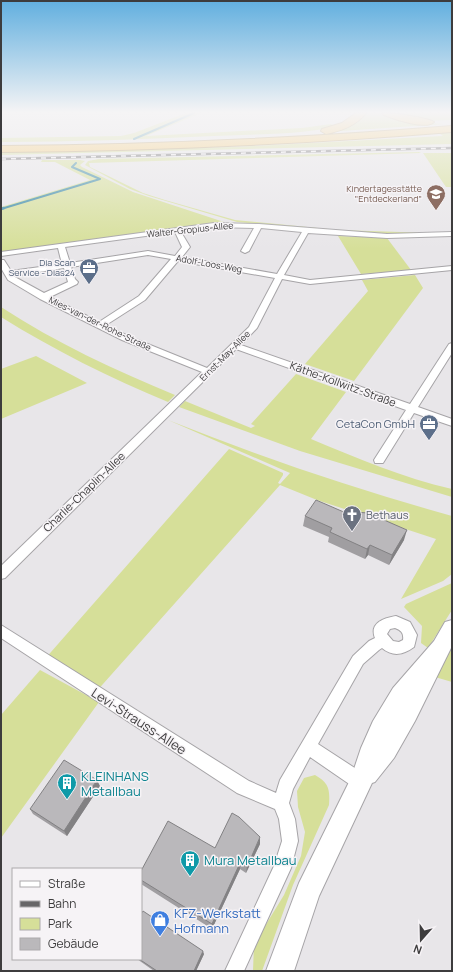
<svg xmlns="http://www.w3.org/2000/svg" width="453" height="972" font-family="Manrope,sans-serif">
  <style>
    .green { fill: #d6df99 }
    .lines { fill: none; stroke-linecap: round; stroke-linejoin: round }
    .stream-far1 { stroke: #3888a5; stroke-width: 2 }
    .stream { stroke: #3888a5; stroke-width: 2.5 }
    .street-casing { stroke: #a6a4a7; stroke-width: 2 }
    .secondary-casing { stroke: #a6a4a7; stroke-width: 2 }
    .highway-casing { stroke: #b5985e; stroke-width: 2 }
    .street { fill: #fff; fill-rule: evenodd }
    .secondary { fill: #fff; fill-rule: evenodd }
    .highway { fill: #f6ca70; fill-rule: evenodd }
    .rail-casing { stroke: #676668; stroke-width: 2.5 }
    .rail { stroke: #f6f3f6; stroke-width: 1.5; stroke-dasharray: 5; stroke-linecap: butt }
    .wall { fill: #a09ea1 }
    .shaded-wall { fill: #828183 }
    .building { fill: #bab8bb; stroke: #828183 }
    .labels { text-anchor: middle; stroke-width: 3; stroke-linejoin: round; paint-order: stroke }
    .far-education-label { font-size: 9px; fill: #785e54; stroke: #f6f3f6; text-anchor: end }
    .far-street-label { font-size: 9px; fill: #3d3c3d; stroke: #f6f3f6 }
    .far-service-label { font-size: 9px; fill: #4e5e75; stroke: #f6f3f6; text-anchor: end }
    .street-label { font-size: 11px; fill: #3d3c3d; stroke: #f6f3f6 }
    .service-label { font-size: 11px; fill: #4e5e75; stroke: #f6f3f6; text-anchor: end }
    .worship-label { font-size: 11px; fill: #5b616d; stroke: #f6f3f6; text-anchor: start }
    .near-street-label { font-size: 13px; fill: #3d3c3d; stroke: #f6f3f6 }
    .near-culture-label { font-size: 13px; fill: #0d838f; stroke: #f6f3f6; text-anchor: start }
    .near-shop-label { font-size: 13px; fill: #366cbe; stroke: #f6f3f6; text-anchor: start }
  </style>
  <rect width="100%" height="100%" fill="#e8e6e9"/>
  <path class="green" d="M186,113H201L146,136L302,128L331,124L335,127C296,135 254,134 214,136C143,139 72,142 1,142V138L121,136L134,133Z
    M364,113H384L389,115L424,123L444,124L326,132L359,119Z
    M391,113H452V120L426,121Z
    M452,132V144L1,155V152L233,147L443,136L439,133Z
    M419,152L421,153L89,163L90,167L143,193L165,200L235,220L338,230L432,233H363L237,222L149,196L130,189L85,165L88,161L99,159Z
    M423,153H452V187H446Z
    M42,160H80L85,161L80,165L82,167L133,192L224,222L1,253V207L90,180L55,162H41Z
    M338,236L387,238L411,270L361,274Z
    M415,275L423,288L354,381L305,364L368,291L362,280Z
    M1,307C56,343 115,370 175,395L168,402C110,378 54,350 1,317Z
    M36,356L87,383L1,419V369Z
    M296,374L346,392L311,439C357,458 403,478 452,489V497L300,451L179,407L185,401L251,428L255,426L251,424Z
    M168,420C261,457 355,489 452,516V574L443,581L401,599L436,539L317,500L280,485L95,693L44,660L229,449L283,473V475L278,483L280,484L290,473Z
    M452,583V610L428,648L421,643L422,626L404,607L406,604Z
    M452,647V682L435,677Z
    M40,670L99,702L1,838V715Z
    M315,775C329,783 330,789 329,805L293,885L262,971H253L254,944L284,895L301,856L305,832L298,807L297,791L304,778Z"/>
  <g class="lines">
    <path class="stream-far1" d="M134,139L194,113
      M1,209L100,179L72,167L76,163"/>
    <path class="stream" d="M1,209L4,208"/>
    <g class="street-casing">
      <path id="street" d="M214,223L259,224L387,234L452,232V236L387,238L308,233L284,275L310,280L452,266V270L310,284L282,279L257,328L241,345L410,404L449,344L452,343V353L418,407L452,419V426L414,413L383,463H375L374,460L406,410L236,349L5,578L1,579V566L202,372L122,340L40,299L8,280L1,268V260H4L11,271L62,264L58,248L1,256V252ZM214,227L254,228L241,251L245,253L249,251L261,228L302,232L277,274L182,257L190,247L181,232ZM175,232L182,247L175,256L148,251L70,263L65,247ZM148,255L171,259L139,296L99,322L50,297L77,284L78,282L75,279L71,267ZM178,261L275,278L249,327L207,368L128,336L106,325L145,300ZM64,268L68,282L44,293L13,276Z
        M396,616L410,622L417,635L414,647C403,655 393,657 382,648L379,650L363,664L318,744L367,776L369,782L367,788L361,790L355,788L310,757L293,789L289,803L295,819L298,841L291,868L244,971H225L274,866L282,841L279,819L275,809L237,793L1,638V625L249,781L276,793L280,780L303,741L353,656L369,641L375,638C369,623 384,618 396,616ZM395,628C401,630 404,633 403,640L399,642L393,641L387,634L390,629Z"/>
    </g>
    <g class="secondary-casing">
      <path id="secondary" d="M452,620V646L415,721L394,758L375,782L372,783L319,896L294,971H266L299,883L351,778L361,748L373,721L393,688L434,641L445,622Z"/>
    </g>
    <g class="highway-casing">
      <path id="highway" d="M356,113H366C356,126 341,131 326,134L321,131L322,129L342,123Z
        M382,113C389,112 430,118 434,122C426,130 394,119 384,115Z
        M452,126V132C302,144 152,151 1,152V146C152,145 302,138 452,126Z"/>
    </g>
    <use href="#street" class="street"/>
    <use href="#secondary" class="secondary"/>
    <use href="#highway" class="highway"/>
    <g class="rail-casing">
      <path id="rail" d="M1,159L452,148"/>
    </g>
    <use href="#rail" class="rail"/>
  </g>
  <path class="wall" d="M305,516L404,540L389,565L368,555L365,559L328,542L329,537L303,526Z
    M100,786L67,836L33,814L30,809Z
    M260,844L246,873L240,869L212,929L141,884V871L215,848Z
    M204,954L196,971H154L137,959Z"/>
  <path class="shaded-wall" d="M407,530L404,540L389,565L392,555Z
    M370,545L368,555L365,559L367,549Z
    M97,780L100,786L67,836L64,831Z
    M260,837V844L246,873L247,867Z
    M240,863V869L212,929V924Z
    M203,951L204,954L196,971H194Z"/>
  <path class="building" d="M316,500L353,516L355,512L368,513L407,530L392,555L370,545L367,549L330,532L332,528L305,516Z
    M64,760L97,780L64,831L30,809Z
    M232,813L239,817L260,837L247,867L240,863L212,924L141,880V871L168,821L215,848Z
    M143,911L203,951L194,971H157L139,959H141V914Z"/>
  <linearGradient id="sky" x2="0" y2="1"><stop stop-color="#61afdf"/><stop offset="0.45" stop-color="#f5f4f5"/><stop offset="1" stop-color="#f5f4f5" stop-opacity="0"/></linearGradient>
  <rect width="453" height="249" fill="url(#sky)"/>
  <defs>
    <g id="school-pin" transform="scale(1)"><path d="M0 17L-7.5 6A9.5 9.5 0 1 1 7.5 6Z" fill="#8d6e63" stroke="#f6f3f6"/><path d="M0-5L7-2L0 1L-7-2ZM-4 1L0 2.5L4 1V4Q0 6-4 4Z" fill="#fff"/></g>
    <g id="office-pin" transform="scale(1)"><path d="M0 17L-7.5 6A9.5 9.5 0 1 1 7.5 6Z" fill="#5c6f8a" stroke="#f6f3f6"/><path d="M-6-3h4V-5.5h4V-3h4V5H-6ZM-1-4.5V-3h2v-1.5ZM-6 0V1H6V0Z" fill="#fff"/></g>
    <g id="church-pin" transform="scale(1)"><path d="M0 17L-7.5 6A9.5 9.5 0 1 1 7.5 6Z" fill="#6b7280" stroke="#f6f3f6"/><path d="M-1.2-6h2.4v3.5h3.3v2.4h-3.3V6h-2.4V-.1h-3.3v-2.4h3.3Z" fill="#fff"/></g>
    <g id="building-pin" transform="scale(1)"><path d="M0 17L-7.5 6A9.5 9.5 0 1 1 7.5 6Z" fill="#0f9aa8" stroke="#f6f3f6"/><path d="M-4-6H4V6H1V3H-1V6H-4ZM-2.5-4.3h1.7v1.8h-1.7ZM.8-4.3h1.7v1.8H.8ZM-2.5-1h1.7V.8h-1.7ZM.8-1h1.7V.8H.8Z" fill="#fff"/></g>
    <g id="shop-pin" transform="scale(1)"><path d="M0 17L-7.5 6A9.5 9.5 0 1 1 7.5 6Z" fill="#3f7fe0" stroke="#f6f3f6"/><path d="M-5-2.5h2.3a2.7 3.5 0 0 1 5.4 0H5L5.5 6h-11ZM-1.5-2.5h3a1.5 2.3 0 0 0-3 0Z" fill="#fff"/></g>
  </defs>
  <g fill-rule="evenodd">
    <use href="#school-pin" x="436" y="194"/>
    <use href="#office-pin" x="89" y="268"/>
    <use href="#office-pin" x="429" y="424"/>
    <use href="#church-pin" x="352" y="515"/>
    <use href="#building-pin" x="67" y="783"/>
    <use href="#building-pin" x="190" y="860"/>
    <use href="#shop-pin" x="160" y="920"/>
  </g>
  <g class="labels">
    <g class="far-education-label">
      <text x="422" y="192">Kindertagesstätte<tspan x="422" dy="10">"Entdeckerland"</tspan></text>
    </g>
    <g class="far-street-label">
      <text transform="translate(190 230) rotate(-6)" y="3">Walter-Gropius-Allee</text>
      <text transform="translate(209 264) rotate(10)" y="3">Adolf-Loos-Weg</text>
      <text transform="translate(100 324) rotate(26)" y="3">Mies-van-der-Rohe-Straße</text>
      <text transform="translate(225 356) rotate(-45)" y="3">Ernst-May-Allee</text>
    </g>
    <g class="far-service-label">
      <text x="75" y="266">Dia Scan<tspan x="75" dy="10">Service - Dias24</tspan></text>
    </g>
    <g class="street-label">
      <text transform="translate(343 384) rotate(20)" y="4">Käthe-Kollwitz-Straße</text>
      <text transform="translate(84 492) rotate(-44)" y="4">Charlie-Chaplin-Allee</text>
    </g>
    <g class="service-label">
      <text x="415" y="428">CetaCon GmbH</text>
    </g>
    <g class="worship-label">
      <text x="366" y="519">Bethaus</text>
    </g>
    <g class="near-street-label">
      <text transform="translate(139 721) rotate(33)" y="5">Levi-Strauss-Allee</text>
    </g>
    <g class="near-culture-label">
      <text x="81" y="781">KLEINHANS<tspan x="81" dy="15">Metallbau</tspan></text>
      <text x="204" y="865">Mura Metallbau</text>
    </g>
    <g class="near-shop-label">
      <text x="174" y="918">KFZ-Werkstatt<tspan x="174" dy="15">Hofmann</tspan></text>
    </g>
  </g>
  <rect width="453" height="972" fill="none" stroke="#3d3c3d" stroke-width="4"/>
  <rect x="12" y="868" width="130" height="92" fill="#f6f3f6" stroke="#acaaac"/>
  <rect x="20" y="881" width="20" height="6" fill="#ffffff" stroke="#acaaac"/>
  <text x="48" y="888" font-size="12" fill="#3d3c3d">Straße</text>
  <rect x="20" y="901" width="20" height="6" fill="#676668" stroke="#acaaac"/>
  <text x="48" y="908" font-size="12" fill="#3d3c3d">Bahn</text>
  <rect x="20" y="918" width="20" height="12" fill="#d6df99" stroke="#acaaac"/>
  <text x="48" y="928" font-size="12" fill="#3d3c3d">Park</text>
  <rect x="20" y="938" width="20" height="12" fill="#bab8bb" stroke="#acaaac"/>
  <text x="48" y="948" font-size="12" fill="#3d3c3d">Gebäude</text>
  <g transform="translate(421 940) rotate(200)" stroke="#f6f3f6" stroke-width="3" paint-order="stroke">
  <path d="M0-3L7 15L0 10L-7 15Z" fill="#3d3c3d"/>
  <text y="-6" font-size="11" font-weight="bold" text-anchor="middle" fill="#3d3c3d">N</text>
  </g>
</svg>
